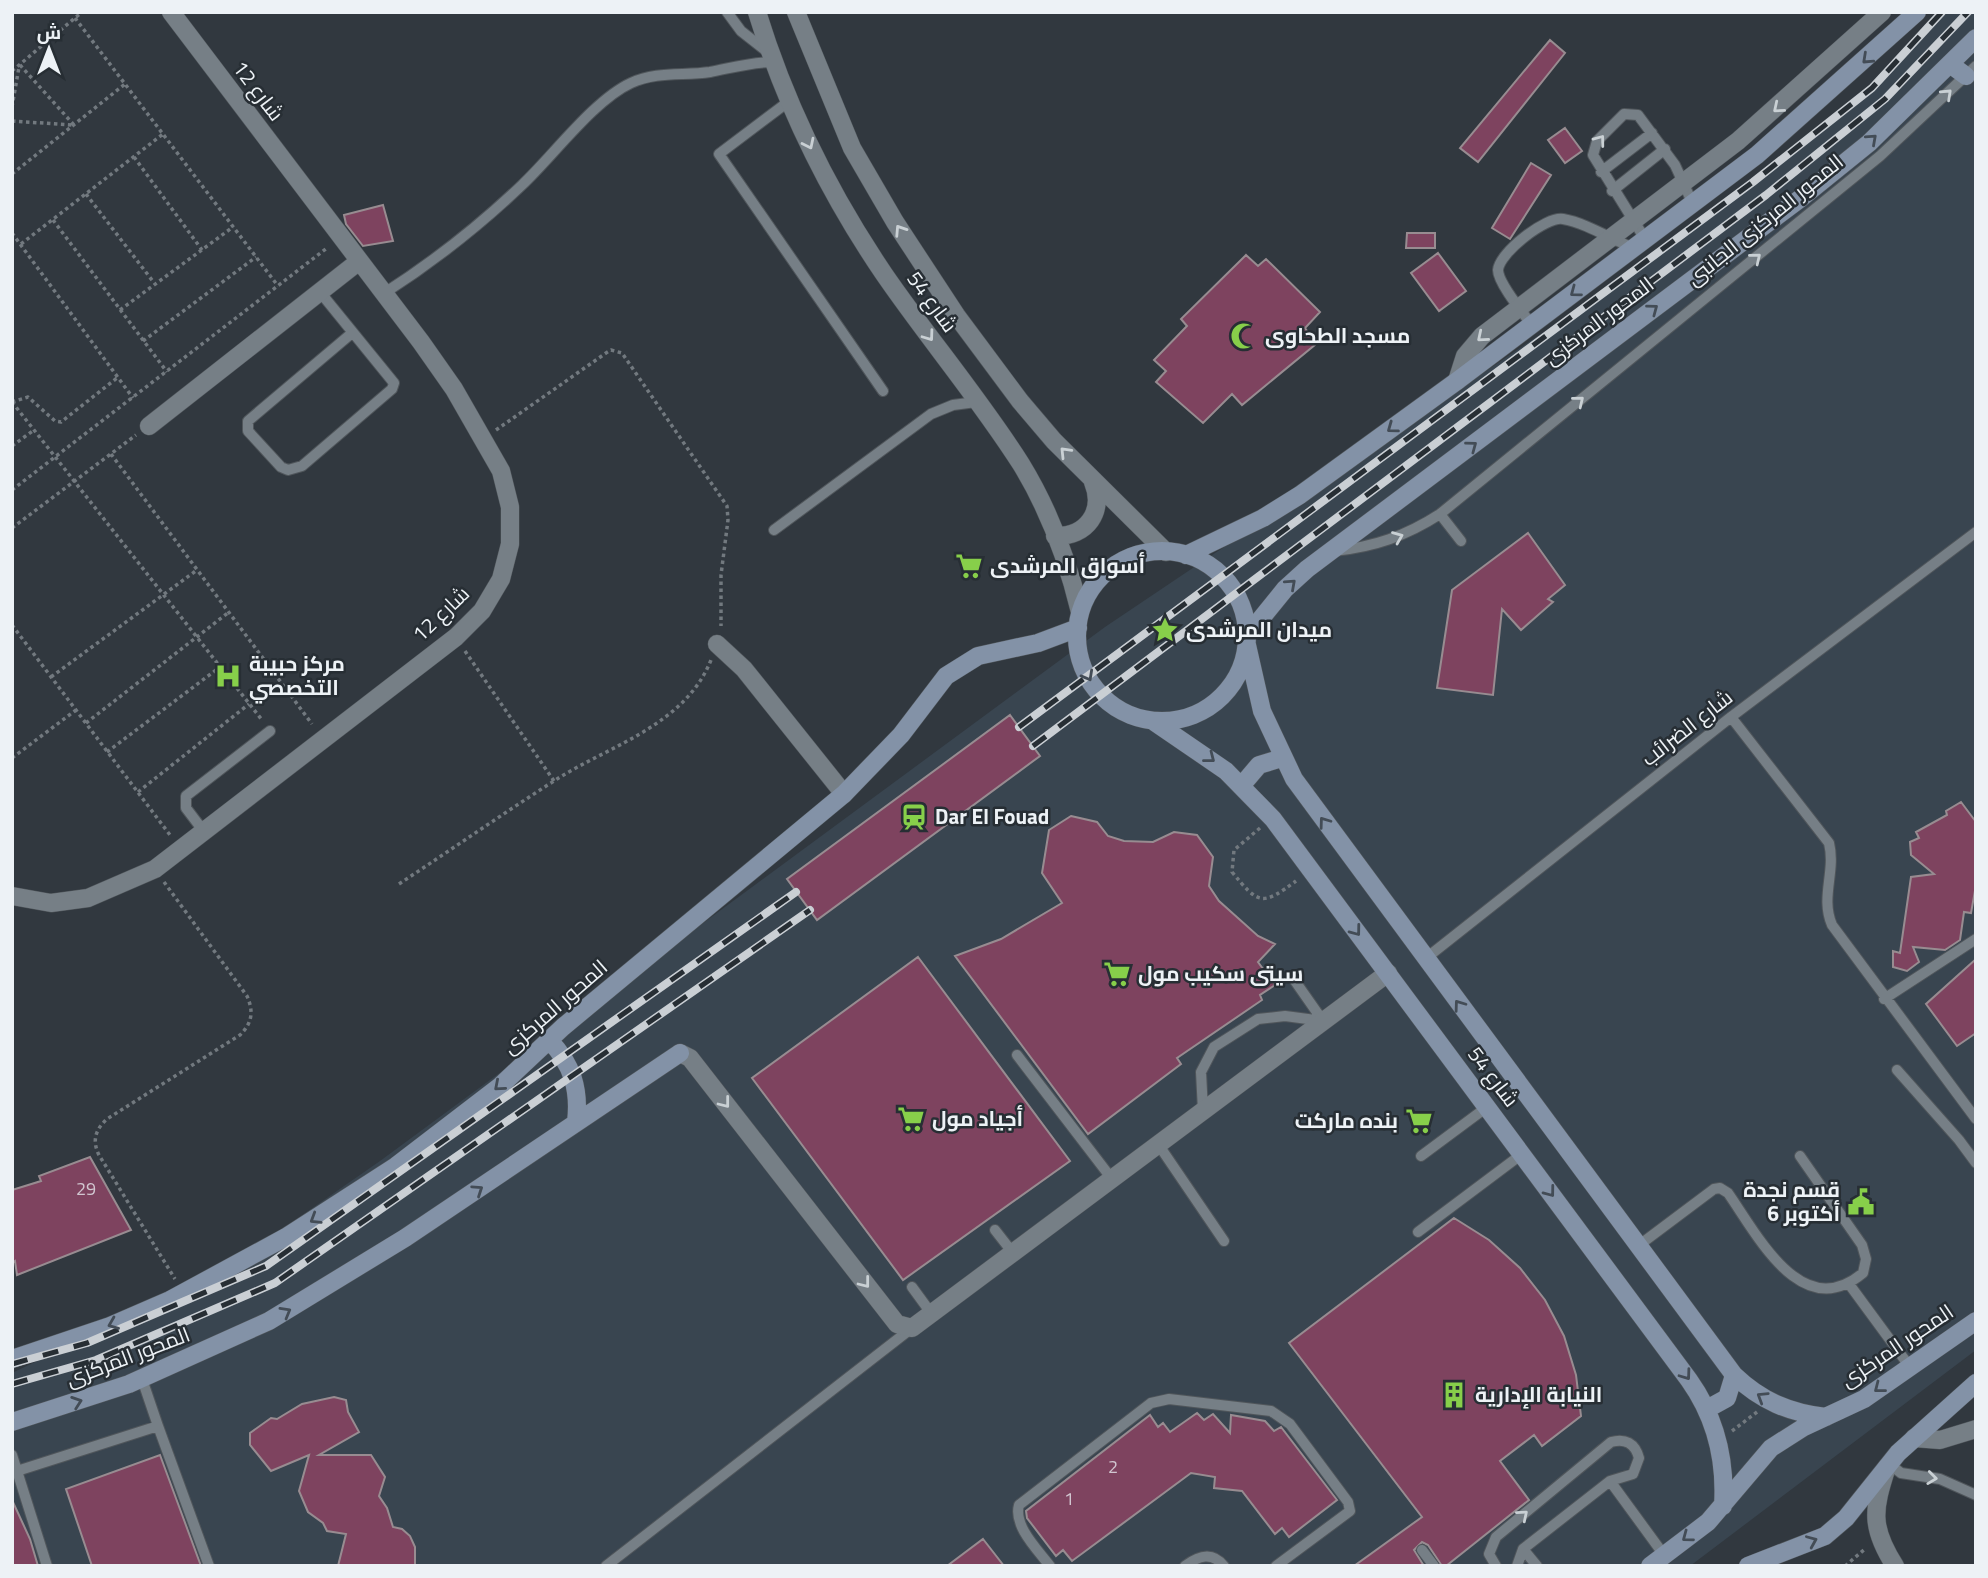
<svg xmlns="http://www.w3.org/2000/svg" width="1988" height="1578" font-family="'Titillium Web',Cairo,sans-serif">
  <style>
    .built { fill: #394550 }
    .building { fill: #7e435f; stroke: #988c91; stroke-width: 2 }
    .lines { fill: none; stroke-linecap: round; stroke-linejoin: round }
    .service-casing { stroke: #50565b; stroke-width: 12 }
    .minor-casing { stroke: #50565b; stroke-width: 19 }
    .secondary-casing { stroke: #50565b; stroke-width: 19 }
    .path { stroke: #72797f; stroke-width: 3.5; stroke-dasharray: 3.5 3.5; stroke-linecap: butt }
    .service { stroke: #767f86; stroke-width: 10 }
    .minor { stroke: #767f86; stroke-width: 18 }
    .secondary { stroke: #8392a7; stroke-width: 18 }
    .rail-casing { stroke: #cacfd4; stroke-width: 8 }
    .rail { stroke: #272e34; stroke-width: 5; stroke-dasharray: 16; stroke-linecap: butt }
    .oneway { stroke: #434c56 }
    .oneway2 { stroke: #c9d0d4 }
    .labels { text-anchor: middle; stroke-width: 5; stroke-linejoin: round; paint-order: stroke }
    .number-label { font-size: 18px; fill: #d1c6d0 }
    .street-label { font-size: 21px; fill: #edf2f6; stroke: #272e34 }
    .poi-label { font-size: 21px; font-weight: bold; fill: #edf2f6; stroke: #272e34; text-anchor: start }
  </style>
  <rect width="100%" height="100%" fill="#31383f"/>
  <path class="built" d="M1938,12H1976V1350L1690,1566H12V1373L102,1330L255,1248L380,1161L1105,627L1651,260L1868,88Z"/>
  <path class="building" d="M1550,40L1565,53L1478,162L1460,148Z
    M1565,128L1582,151L1565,163L1548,140Z
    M1531,163L1551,175L1510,239L1492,228Z
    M383,205L393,241L363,246L346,224L344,215Z
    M1407,233H1435V248H1406Z
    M1438,253L1466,291L1439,311L1411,273Z
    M1246,255L1258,266L1266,259L1320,312L1305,328L1316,344L1242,405L1232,394L1203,423L1156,382L1166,371L1154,360L1187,326L1181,319Z
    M1528,533L1565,585L1548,599L1553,602L1521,630L1502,609L1493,695L1437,688L1452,590Z
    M1010,715L1040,756L817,920L787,879Z
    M1961,802L1976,822V885L1971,913L1964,912L1960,940L1945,950L1913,947L1919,962L1907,971L1893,967V951L1900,953L1911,877L1934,874L1911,855L1910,842L1919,838L1916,832L1947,815L1946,811Z
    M1071,816L1097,822L1108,836L1124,841L1153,842L1174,832L1197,835L1213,857L1209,886L1219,901L1258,936L1275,944L1258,962L1275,985L1260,995L1262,1000L1177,1058L1181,1064L1088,1134L955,956L1001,939L1062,903L1042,873L1049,830Z
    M918,957L1070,1161L903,1280L752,1078Z
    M1976,959V1033L1957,1046L1926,1004Z
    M90,1157L131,1230L17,1275L15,1261L12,1263V1190L41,1181L39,1176Z
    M1454,1218L1489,1240L1520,1268L1545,1300L1564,1336L1576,1375L1581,1416L1542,1446L1534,1435L1500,1461L1529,1500L1446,1566H1442L1428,1545L1422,1542L1414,1550L1424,1566H1354L1422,1517L1289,1343Z
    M334,1397L346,1400L348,1412L359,1432L319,1455H371L385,1477L379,1496L387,1508L393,1527L402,1529L410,1536L415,1547V1566H338L346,1534L327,1531L323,1523L308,1512L299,1491L309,1455L271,1471L250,1445V1433L271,1418L277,1419L302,1404Z
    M1197,1413L1204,1420L1213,1414L1230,1433L1231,1415L1265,1421L1274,1431L1281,1427L1337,1500L1289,1537L1282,1528L1275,1534L1242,1491L1214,1488L1215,1477L1191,1473L1072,1561L1063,1550L1056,1556L1027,1518L1026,1511L1150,1415L1158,1427L1163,1423L1170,1432Z
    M160,1455L201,1566H92L66,1489Z
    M12,1500L30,1539L38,1566H12Z
    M983,1539L1004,1566H947Z"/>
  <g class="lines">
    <g class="service-casing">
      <path id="service" d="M727,12L741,31L769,53
        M788,102L719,154L883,391
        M1601,172L1652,133
        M1612,191L1665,149
        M1645,239L1593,155L1597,141L1624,114L1638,115L1675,165L1692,202
        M320,292L394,383L392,389L302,466L288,470L281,467L248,431V421L352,333
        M383,294C433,262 479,226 522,185C553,156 594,100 631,83C657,71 683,76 710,72C731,68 751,62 773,62
        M1532,325C1523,313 1498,283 1498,270C1499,253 1546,216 1563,219C1586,223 1611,239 1633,248
        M1440,514L1461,541
        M774,530L931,414L953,405L976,402
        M1334,551C1374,547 1406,536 1440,514L1880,156L1976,66
        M1731,717L1829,843C1836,872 1820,897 1832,925L1976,1119
        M205,833L186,808V796L270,731
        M1425,959L1731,717L1976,532
        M1295,981L1323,1021
        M1884,999L1976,939
        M1017,1055L1112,1179
        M1897,1070L1959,1140L1976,1163
        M1203,1111L1201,1072L1214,1047L1258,1019L1285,1016L1323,1021
        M1158,1144L1224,1241
        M1421,1156L1487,1107
        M995,1230L1013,1253
        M1418,1232L1522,1154
        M1638,1246L1714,1189L1720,1188L1728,1193C1758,1236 1802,1324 1863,1273L1866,1259L1862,1245L1800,1156
        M1849,1284L1910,1367
        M912,1287L931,1313
        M158,1426L209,1566
        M12,1455L47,1566
        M1888,1463L1901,1473L1940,1479L1976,1495
        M17,1471L158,1426L142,1379
        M1610,1481L1664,1555
        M1523,1549L1537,1566
        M1422,1550L1434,1566
        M606,1566L912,1328
        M1050,1566C1038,1550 1013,1526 1019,1505L1151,1403L1169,1399L1271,1411L1290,1424L1348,1502L1350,1511L1276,1566
        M1185,1566C1198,1556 1212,1551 1224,1566
        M1496,1566L1489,1554L1496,1537L1611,1442C1625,1438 1635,1443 1639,1458L1633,1474L1610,1481L1523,1549L1517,1566"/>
    </g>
    <g class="minor-casing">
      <path id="minor" d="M757,12C786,106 829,193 884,274C928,338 979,398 1021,464C1048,508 1068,562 1080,612
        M796,12L852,148L895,222L956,315L1020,401L1054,441L1166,552
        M1457,381L1465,356L1482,336L1738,141L1882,12
        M149,426L358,262
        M1055,536C1087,537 1105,511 1093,482
        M717,644L744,669L844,794
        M12,896L51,903L88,898L155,869L456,637L482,611L501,579L510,544V507L501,471L454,389L421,342L171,12
        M680,1053L690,1058L897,1324L912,1328L1388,973
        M1914,1438L1940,1440L1976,1429
        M1887,1467C1873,1510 1870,1527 1895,1566"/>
    </g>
    <g class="secondary-casing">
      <path id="secondary" d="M1950,64L1966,76
        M1077 636a85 85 0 1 1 170 0a85 85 0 1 1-170 0Z
        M1186,555L1263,518L1300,495L1457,381L1757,155L1917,12
        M1247,636L1285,589L1307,569L1801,198L1869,143L1976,38
        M1247,645L1262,711L1294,779L1734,1375C1761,1401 1790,1413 1826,1417
        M1153,721L1226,771L1273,819L1689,1380C1716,1418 1726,1460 1723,1506
        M1242,785L1259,765L1282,758
        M549,1040C572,1064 580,1089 576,1122
        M12,1359L110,1326L170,1300L286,1237L396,1166L499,1087L563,1027L844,794L901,735L946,676L978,656L1038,643L1078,628
        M1707,1409L1727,1398L1734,1375
        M12,1422L129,1384L269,1321L405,1238L680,1053
        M1650,1566L1708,1522L1771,1448L1804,1427L1864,1399L1976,1321
        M1748,1566L1825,1536L1846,1518L1898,1453L1976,1383"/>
    </g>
    <path class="path" d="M75,18L278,286
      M20,65L74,125
      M12,71L82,12
      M12,107L19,67
      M12,121L72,125
      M134,157L202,250
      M12,174L125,84
      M86,194L155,284
      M53,220L167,372
      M12,233L133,398
      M21,244L163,134
      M120,310L233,227
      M143,341L256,257
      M12,402L262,720
      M12,402L28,397L55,421L61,422L117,378
      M496,430L606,353L611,350L622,353L727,506L728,520L721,575V626
      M12,446L34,430
      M111,454L312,724
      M12,490L327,248
      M12,528L136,435
      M12,625L170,835
      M465,651L554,781
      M51,677L197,570
      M86,723L229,612
      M107,752L220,667
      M12,758L76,710
      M138,792L249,704
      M1260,828L1234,850L1232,872C1259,905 1262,906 1296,881
      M164,882L247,996C254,1012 252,1023 240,1035L107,1119C95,1130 92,1141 99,1155L175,1279
      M399,884C452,849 504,813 557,779C611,745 685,725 711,660
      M1732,1431L1757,1412
      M1845,1566L1865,1549"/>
    <use href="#service" class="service"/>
    <use href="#minor" class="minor"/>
    <use href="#secondary" class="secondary"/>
    <g class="rail-casing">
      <path id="rail" d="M1019,727L1753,182L1872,88L1942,12
        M1033,746L1766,195L1885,99L1968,12
        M12,1364L87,1343L266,1266L796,892
        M12,1384L96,1360L275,1283L810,910"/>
    </g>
    <use href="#rail" class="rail"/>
  </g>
  <defs><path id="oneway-chevron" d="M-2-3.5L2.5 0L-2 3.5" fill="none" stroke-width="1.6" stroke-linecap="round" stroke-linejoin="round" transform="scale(1.75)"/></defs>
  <g class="oneway">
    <use href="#oneway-chevron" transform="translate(1867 59) rotate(137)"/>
    <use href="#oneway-chevron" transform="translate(1872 139) rotate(-42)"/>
    <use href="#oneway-chevron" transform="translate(1575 292) rotate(143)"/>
    <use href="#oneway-chevron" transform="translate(1653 309) rotate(-37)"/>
    <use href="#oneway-chevron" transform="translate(1392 428) rotate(144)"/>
    <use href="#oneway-chevron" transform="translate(1472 446) rotate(-37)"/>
    <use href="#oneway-chevron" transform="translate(1291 584) rotate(-42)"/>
    <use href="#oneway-chevron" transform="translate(1088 676) rotate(61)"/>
    <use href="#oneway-chevron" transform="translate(1210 758) rotate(38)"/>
    <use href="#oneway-chevron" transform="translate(1324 822) rotate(-126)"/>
    <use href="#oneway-chevron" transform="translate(1356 931) rotate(53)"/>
    <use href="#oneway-chevron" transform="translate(1459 1005) rotate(-126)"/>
    <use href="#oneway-chevron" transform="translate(499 1086) rotate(139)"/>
    <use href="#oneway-chevron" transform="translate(478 1190) rotate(-34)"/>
    <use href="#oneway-chevron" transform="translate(1550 1192) rotate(53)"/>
    <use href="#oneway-chevron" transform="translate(315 1219) rotate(148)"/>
    <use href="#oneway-chevron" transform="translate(286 1312) rotate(-30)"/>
    <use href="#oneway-chevron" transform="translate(113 1324) rotate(158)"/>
    <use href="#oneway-chevron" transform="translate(1686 1375) rotate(54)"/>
    <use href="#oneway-chevron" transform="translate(1879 1388) rotate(142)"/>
    <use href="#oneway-chevron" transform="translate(1762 1397) rotate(-148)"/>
    <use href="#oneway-chevron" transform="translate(77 1402) rotate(-19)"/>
    <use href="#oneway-chevron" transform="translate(1687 1537) rotate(143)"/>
    <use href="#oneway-chevron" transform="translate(1812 1541) rotate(-23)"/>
  </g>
  <g class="oneway2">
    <use href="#oneway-chevron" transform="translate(1947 94) rotate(-43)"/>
    <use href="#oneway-chevron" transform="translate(1778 108) rotate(140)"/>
    <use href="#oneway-chevron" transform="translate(1600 140) rotate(-53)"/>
    <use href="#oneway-chevron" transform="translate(809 144) rotate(64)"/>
    <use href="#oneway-chevron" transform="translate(900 230) rotate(-123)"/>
    <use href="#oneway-chevron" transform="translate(1756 258) rotate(-39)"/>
    <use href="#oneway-chevron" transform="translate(929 336) rotate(54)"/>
    <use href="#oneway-chevron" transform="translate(1482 337) rotate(140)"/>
    <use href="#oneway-chevron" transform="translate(1579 401) rotate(-39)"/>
    <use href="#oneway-chevron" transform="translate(1065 452) rotate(-134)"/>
    <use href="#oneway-chevron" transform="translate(1398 537) rotate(-22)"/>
    <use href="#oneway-chevron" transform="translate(725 1103) rotate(52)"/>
    <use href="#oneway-chevron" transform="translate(865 1283) rotate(52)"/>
    <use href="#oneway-chevron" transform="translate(1932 1478) rotate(7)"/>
    <use href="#oneway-chevron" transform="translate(1523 1515) rotate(-40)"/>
  </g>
  <defs>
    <g id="mosque-bare" transform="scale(2.1)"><path d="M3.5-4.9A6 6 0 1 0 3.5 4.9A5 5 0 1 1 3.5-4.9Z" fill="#87cf4a" stroke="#272e34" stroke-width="2.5" paint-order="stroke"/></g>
    <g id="supermarket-bare" transform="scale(2.1)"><path d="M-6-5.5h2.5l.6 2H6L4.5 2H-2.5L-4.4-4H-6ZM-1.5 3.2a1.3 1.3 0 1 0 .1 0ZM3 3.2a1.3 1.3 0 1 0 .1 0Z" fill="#87cf4a" stroke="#272e34" stroke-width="2.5" paint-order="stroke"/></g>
    <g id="sight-bare" transform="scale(2.1)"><path d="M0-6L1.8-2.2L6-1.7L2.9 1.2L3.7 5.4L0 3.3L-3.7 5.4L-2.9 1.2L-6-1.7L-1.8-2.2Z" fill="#87cf4a" stroke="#272e34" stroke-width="2.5" paint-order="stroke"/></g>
    <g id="hospital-bare" transform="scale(2.1)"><path d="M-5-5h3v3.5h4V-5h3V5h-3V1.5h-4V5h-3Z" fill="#87cf4a" stroke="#272e34" stroke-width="2.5" paint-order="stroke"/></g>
    <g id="station-bare" transform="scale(2.1)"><path d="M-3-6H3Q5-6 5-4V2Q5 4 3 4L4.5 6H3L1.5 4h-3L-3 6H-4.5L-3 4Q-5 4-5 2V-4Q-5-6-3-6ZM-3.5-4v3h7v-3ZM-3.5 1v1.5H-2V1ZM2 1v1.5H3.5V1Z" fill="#87cf4a" stroke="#272e34" stroke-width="2.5" paint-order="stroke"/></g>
    <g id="civic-bare" transform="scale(2.1)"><path d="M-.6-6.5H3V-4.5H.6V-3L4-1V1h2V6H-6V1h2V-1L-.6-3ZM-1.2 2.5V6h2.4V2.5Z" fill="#87cf4a" stroke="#272e34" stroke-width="2.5" paint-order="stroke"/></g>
    <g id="building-bare" transform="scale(2.1)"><path d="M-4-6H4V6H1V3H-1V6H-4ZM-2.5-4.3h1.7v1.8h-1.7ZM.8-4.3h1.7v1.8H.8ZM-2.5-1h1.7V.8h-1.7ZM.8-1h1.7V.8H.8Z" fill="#87cf4a" stroke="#272e34" stroke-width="2.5" paint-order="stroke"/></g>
  </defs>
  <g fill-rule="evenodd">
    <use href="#mosque-bare" x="1244" y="336"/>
    <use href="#supermarket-bare" x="969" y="566"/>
    <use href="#sight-bare" x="1165" y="630"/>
    <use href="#hospital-bare" x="228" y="676"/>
    <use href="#station-bare" x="914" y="817"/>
    <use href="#supermarket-bare" x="1117" y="974"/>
    <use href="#supermarket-bare" x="911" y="1119"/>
    <use href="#supermarket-bare" x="1419" y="1121"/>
    <use href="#civic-bare" x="1861" y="1202"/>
    <use href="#building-bare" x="1454" y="1395"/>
  </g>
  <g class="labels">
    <g class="number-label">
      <text x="86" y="1195">29</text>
      <text x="1113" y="1473">2</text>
      <text x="1069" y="1505">1</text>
    </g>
    <g class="street-label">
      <text transform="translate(258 91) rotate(53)" y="7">شارع 12</text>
      <text transform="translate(1765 220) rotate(-39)" y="7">المحور المركزى الجانبى</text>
      <text transform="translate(932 302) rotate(54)" y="7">شارع 54</text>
      <text transform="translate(1599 321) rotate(-37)" y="7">المحور المركزى</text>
      <text transform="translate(441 614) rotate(-44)" y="7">شارع 12</text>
      <text transform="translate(1687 728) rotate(-38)" y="7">شارع الضرائب</text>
      <text transform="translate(555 1007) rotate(-41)" y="7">المحور المركزى</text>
      <text transform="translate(1493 1077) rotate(53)" y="7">شارع 54</text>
      <text transform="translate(1897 1346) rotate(-34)" y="7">المحور المركزى</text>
      <text transform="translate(128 1357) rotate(-21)" y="7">المحور المركزى</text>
    </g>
    <g class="poi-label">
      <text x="1265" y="343">مسجد الطحاوى</text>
      <text x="990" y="573">أسواق المرشدى</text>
      <text x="1186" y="637">ميدان المرشدى</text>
      <text x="249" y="671">مركز حبيبة<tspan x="249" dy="24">التخصصي</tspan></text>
      <text x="935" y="824">Dar El Fouad</text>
      <text x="1138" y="981">سيتى سكيب مول</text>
      <text x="932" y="1126">أجياد مول</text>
      <text x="1398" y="1128" text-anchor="end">بنده ماركت</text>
      <text x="1840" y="1197" text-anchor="end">قسم نجدة<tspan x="1840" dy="24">6 أكتوبر</tspan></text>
      <text x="1475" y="1402">النيابة الإدارية</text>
    </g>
  </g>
  <rect width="1988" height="1578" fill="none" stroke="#edf2f6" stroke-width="28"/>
  <g transform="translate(49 49)" stroke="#272e34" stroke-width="5" paint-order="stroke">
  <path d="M0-5L12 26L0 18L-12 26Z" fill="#edf2f6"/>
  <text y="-10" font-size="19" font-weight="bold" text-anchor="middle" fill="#edf2f6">ش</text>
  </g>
</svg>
